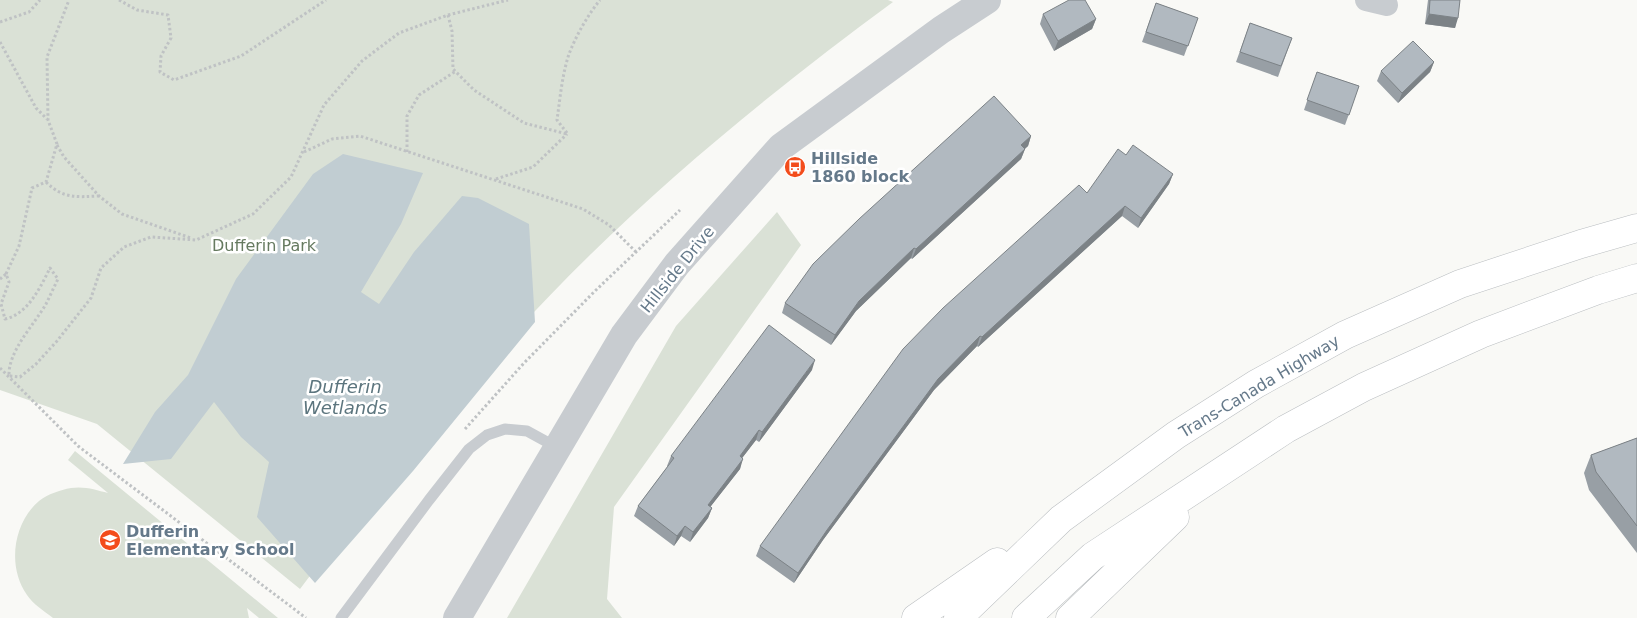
<svg xmlns="http://www.w3.org/2000/svg" width="1637" height="618" font-family="'DejaVu Sans',sans-serif">
  <style>
    .green { fill: #dae1d6 }
    .water { fill: #c1cdd2 }
    .lines { fill: none; stroke-linecap: round; stroke-linejoin: round }
    .motorway-casing { stroke: #babec1; stroke-width: 29 }
    .path { stroke: #bfc2c4; stroke-width: 3; stroke-dasharray: 2.5 2.5; stroke-linecap: butt }
    .service { stroke: #c8ccd0; stroke-width: 11 }
    .minor { stroke: #c8ccd0; stroke-width: 22 }
    .tertiary { stroke: #c8ccd0; stroke-width: 28 }
    .motorway { stroke: #fff; stroke-width: 28 }
    .wall { fill: #989fa5 }
    .shaded-wall { fill: #7c8286 }
    .building { fill: #b1b9c0; stroke: #7c8286 }
    .labels { text-anchor: middle; stroke-width: 5; stroke-linejoin: round; paint-order: stroke }
    .poi-label { font-size: 16px; font-weight: bold; fill: #65798a; stroke: #fff; text-anchor: start }
    .park-label { font-size: 16px; fill: #667a60; stroke: #fff }
    .street-label { font-size: 16px; fill: #65798a; stroke: #fff }
    .water-label { font-size: 18px; font-style: italic; fill: #5c757e; stroke: #fff }
  </style>
  <rect width="100%" height="100%" fill="#f9f9f6"/>
  <path class="green" d="M0,0H888L893,2C757,102 625,211 511,337C477,373 447,411 415,449C376,495 336,540 300,589L97,424L0,390Z
    M777,212L801,245L614,507L607,599L622,618H507L676,326Z
    M75,451L278,618H259L247,608L249,618H53C44,611 33,604 27,595C7,567 13,523 39,501C48,494 60,490 71,488C85,486 96,490 108,493L68,460Z"/>
  <path class="water" d="M343,154L423,173L401,224L361,292L379,304L414,252L462,196L478,198L529,224L535,322L413,471L315,583L257,517L269,462L241,437L214,402L171,459L123,464L155,412L188,375L236,279L313,174Z"/>
  <g class="lines">
    <g class="motorway-casing">
      <path id="motorway" d="M916,618L997,562
        M958,618L1061,519L1176,435L1256,384L1345,335L1460,284L1581,244L1637,228
        M1026,618L1093,556L1286,429L1364,387L1481,334L1598,290L1637,278
        M1070,618L1175,517"/>
    </g>
    <path class="path" d="M119,0L137,10L168,15L171,38L161,56L160,72L174,80L241,56L326,0
      M448,15L452,31L453,69L474,90L524,123L567,134
      M0,22L29,12L40,0
      M0,42L36,108L47,119
      M567,133L557,120C560,99 562,75 569,54C576,36 587,16 600,0
      M57,145L64,157L99,196L122,214L191,238
      M304,152L332,139L360,136L583,209L609,225L636,252
      M407,152V116L419,95L456,71
      M496,179L533,167L567,134
      M46,182C63,199 77,197 99,196
      M6,274L19,246L32,188L46,182L57,144L48,120L47,57L69,0
      M0,279L6,274L9,282L1,304L5,319C28,314 40,288 50,268L58,279C54,287 50,296 46,304C34,325 8,351 9,376L20,377L36,364L57,341L91,298L101,268L124,247L151,237L196,240L253,214L291,177L324,105L362,61L399,33L448,15L508,0
      M0,368L78,446L306,618
      M465,429L524,363L595,291L680,210"/>
    <path class="service" d="M341,618L429,500L469,449L487,435L505,429L527,431L558,448"/>
    <path class="minor" d="M1366,0L1387,5"/>
    <path class="tertiary" d="M457,618L624,335L677,264L781,147L941,30L987,0"/>
    <use href="#motorway" class="motorway"/>
  </g>
  <path class="wall" d="M1428,0H1460L1455,28L1425,24Z
    M1156,3L1198,18L1184,56L1142,42Z
    M1043,14L1096,19L1092,29L1054,51L1040,24Z
    M1250,23L1292,38L1278,77L1236,62Z
    M1434,62L1430,72L1398,103L1377,81L1381,71Z
    M1317,72L1359,86L1345,125L1304,110Z
    M1031,136L1028,146L1025,149L1021,159L912,259L911,258L856,311L831,345L782,313L785,303Z
    M1126,155L1173,174L1169,184L1138,228L1122,216L978,347L977,346L934,390L823,540L794,583L756,556L760,546L1087,193Z
    M812,370L759,442L756,440L742,458L740,469L710,507L712,508L708,518L690,542L681,536L674,546L634,516L638,506L668,466H667L671,456Z
    M1637,438V553L1589,490L1584,473L1591,455Z"/>
  <path class="shaded-wall" d="M1429,14L1458,18L1455,28L1425,24Z
    M1096,19L1092,29L1054,51L1058,41Z
    M1434,62L1430,72L1398,103L1402,93Z
    M1031,136L1028,146L1017,155L1021,145Z
    M1025,149L1021,159L912,259L916,249Z
    M1173,174L1169,184L1138,228L1141,218Z
    M1125,206L1122,216L978,347L982,337Z
    M914,248L911,258L856,311L831,345L835,335L859,301Z
    M980,336L977,346L934,390L823,540L794,583L798,573L827,530L938,379Z
    M815,360L812,370L759,442L762,432Z
    M759,430L756,440L736,466L740,456Z
    M743,459L740,469L704,515L708,505Z
    M712,508L708,518L690,542L693,532Z
    M685,526L681,536L674,546L677,536Z"/>
  <path class="building" d="M1069,0H1085L1096,19L1058,41L1043,14Z
    M1430,0H1460L1458,18L1429,14Z
    M1156,3L1198,18L1188,46L1146,32Z
    M1250,23L1292,38L1281,66L1240,52Z
    M1413,41L1434,62L1402,93L1381,71Z
    M1317,72L1359,86L1349,115L1307,100Z
    M994,96L1031,136L1021,145L1025,149L916,249L914,248L859,301L835,335L785,303L813,264L859,219Z
    M1133,145L1173,174L1141,218L1125,206L982,337L980,336L938,379L827,530L798,573L760,546L903,349L943,308L1079,185L1087,193L1118,149L1126,155Z
    M769,325L815,360L762,432L759,430L740,456L743,459L708,505L712,508L693,532L685,526L677,536L638,506L674,458L671,456Z
    M1637,438V526L1596,472L1591,455Z"/>
  <defs>
    <g id="bus-disc" transform="scale(1.125)"><circle r="9.5" fill="#f34c1b" stroke="#fff"/><path d="M-5-6H5V4H4V6H2V4H-2V6H-4V4H-5ZM-3.5-4V0h7V-4ZM-3.5 1.2v1.5H-2V1.2ZM2 1.2v1.5H3.5V1.2Z" fill="#fff"/></g>
    <g id="school-disc" transform="scale(1.125)"><circle r="9.5" fill="#f34c1b" stroke="#fff"/><path d="M0-5L7-2L0 1L-7-2ZM-4 1L0 2.5L4 1V4Q0 6-4 4Z" fill="#fff"/></g>
  </defs>
  <g fill-rule="evenodd">
    <use href="#bus-disc" x="795" y="167"/>
    <use href="#school-disc" x="110" y="540"/>
  </g>
  <g class="labels">
    <g class="poi-label">
      <text x="811" y="164">Hillside<tspan x="811" dy="18">1860 block</tspan></text>
      <text x="126" y="537">Dufferin<tspan x="126" dy="18">Elementary School</tspan></text>
    </g>
    <g class="park-label">
      <text x="264" y="251">Dufferin Park</text>
    </g>
    <g class="street-label">
      <text transform="translate(677 269) rotate(-51)" y="6">Hillside Drive</text>
      <text transform="translate(1259 386) rotate(-31)" y="6">Trans-Canada Highway</text>
    </g>
    <g class="water-label">
      <text x="345" y="393">Dufferin<tspan x="345" dy="21">Wetlands</tspan></text>
    </g>
  </g>
</svg>
